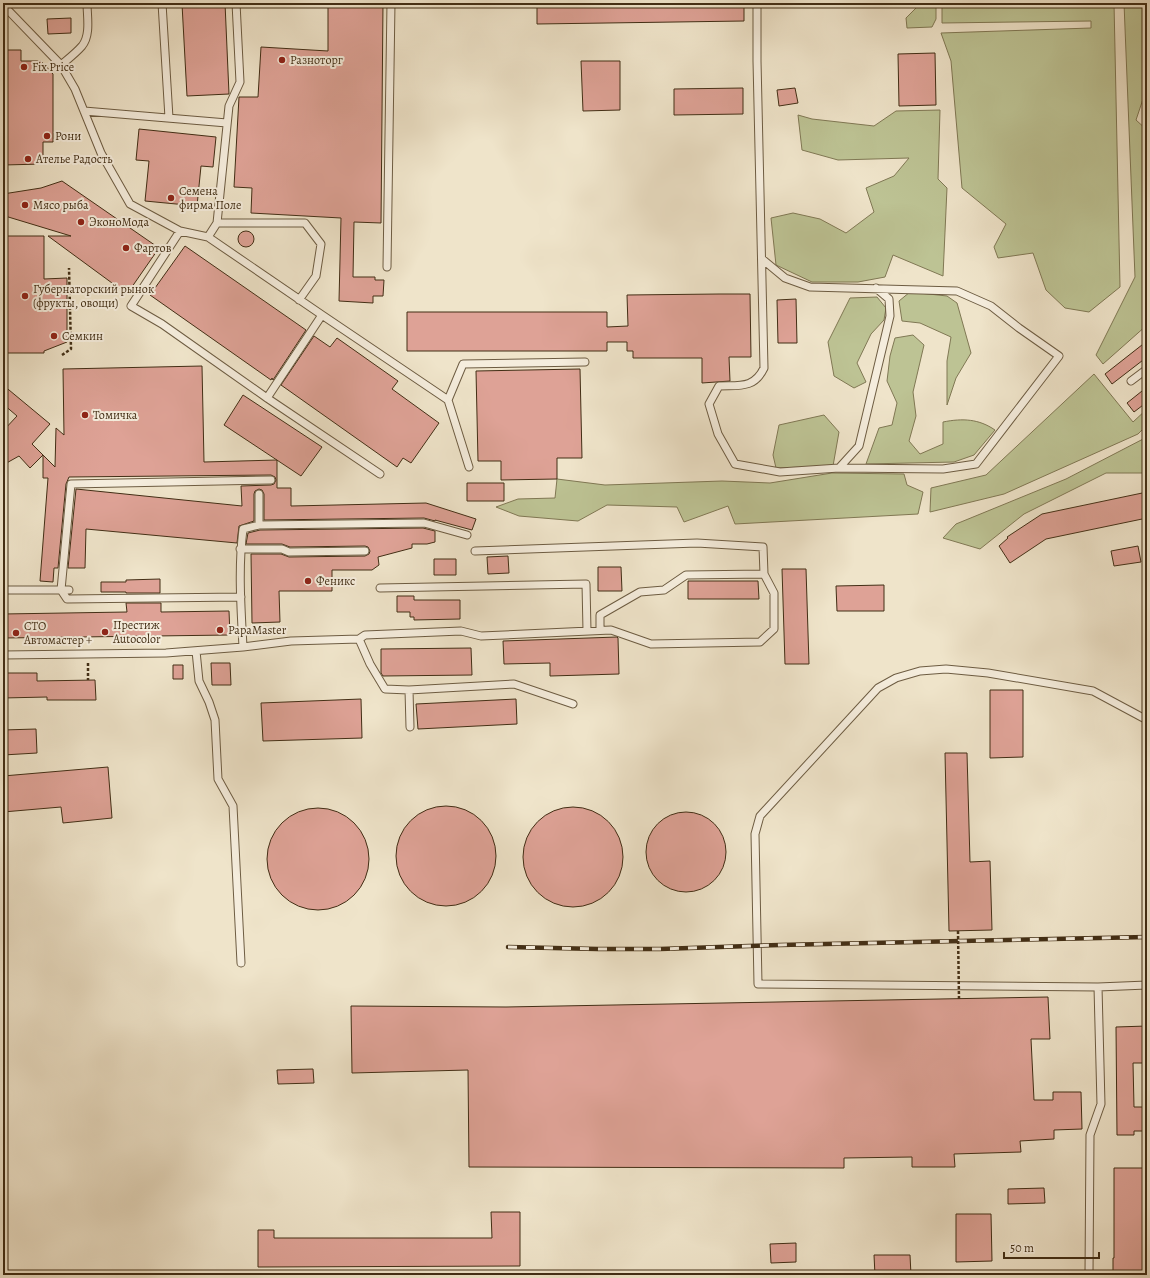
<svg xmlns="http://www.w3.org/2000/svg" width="1150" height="1278" font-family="Alegreya,serif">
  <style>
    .green { fill: #bdc394; stroke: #807854 }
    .building { fill: #dea296; stroke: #422e15 }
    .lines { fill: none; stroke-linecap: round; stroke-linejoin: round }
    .lane-casing { stroke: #6d5c42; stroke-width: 9 }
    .path { stroke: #422e15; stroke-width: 2.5; stroke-dasharray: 3 2; stroke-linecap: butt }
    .lane { stroke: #f5eddd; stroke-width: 7 }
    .rail-casing { stroke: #422e15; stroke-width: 4.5 }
    .rail { stroke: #f5eddd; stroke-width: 3; stroke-dasharray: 9; stroke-linecap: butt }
    .path-bridge { stroke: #422e15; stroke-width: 2.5; stroke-dasharray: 3 2; stroke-linecap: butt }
    .poi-dot { fill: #8f2418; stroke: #f5eddd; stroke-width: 1.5 }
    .labels { text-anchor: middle; stroke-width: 4; stroke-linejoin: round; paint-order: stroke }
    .poi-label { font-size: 12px; fill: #422e15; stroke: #f5eddd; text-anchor: start }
  </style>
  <rect width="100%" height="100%" fill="#efe4ca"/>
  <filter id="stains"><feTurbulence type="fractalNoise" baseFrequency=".005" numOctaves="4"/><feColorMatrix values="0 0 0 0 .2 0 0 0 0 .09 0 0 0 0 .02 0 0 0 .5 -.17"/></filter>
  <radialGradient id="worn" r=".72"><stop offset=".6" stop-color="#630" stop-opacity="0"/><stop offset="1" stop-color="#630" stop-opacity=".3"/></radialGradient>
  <path class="green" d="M921,3H936V19L932,27L907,28L906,18Z
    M942,3H1114L1120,287L1089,312L1065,308L1046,290L1033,253L998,258L994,247L1006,224L962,188L951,61L941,33L1091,28V21L942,23Z
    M1124,3H1144L1147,87L1136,120L1147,130V325L1103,364L1096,355L1135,277Z
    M940,110L938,179L947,188L943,276L893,255L885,277L858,282H812L776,265L771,218L793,213L820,219L846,233L874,212L866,188L894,176L909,158L838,160L802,150L798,115L812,119L874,126L896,111Z
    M910,292L947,296L957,303L971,353L956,378L947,405V361L951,337L920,323L902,321L899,301Z
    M877,297L886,308L884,320L871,334L857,363L866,382L854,388L834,376L828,342L850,298Z
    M913,335L924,345L913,392L916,416L909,441L920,454L943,444V422C963,418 979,419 995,430L974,455L954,462L866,464L879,428L892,425L897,403L887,381L890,356L895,338Z
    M1094,374L1133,422L1147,409V425L1138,434L1004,494L930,512L931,488L986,475Z
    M824,415L839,432L833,466L776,468L773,455L779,425Z
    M1147,437V473H1106L1024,514L980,549L943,538L956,524L1066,479Z
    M832,473L904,474L907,485L923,492L918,514L735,524L728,506L684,522L677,507L607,505L578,521L519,516L496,507L518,499L555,498L557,479L605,485L722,481L770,483Z"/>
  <path class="building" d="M197,3H225L229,94L187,96L182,4Z
    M328,3H383L381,223L354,222L353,277H375V280H384L383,296H373V303L339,301L341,218L251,213L252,188L234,187L239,97H258L261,47L328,51Z
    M537,3H744V21L537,24Z
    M71,18V33L48,34L47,19Z
    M8,50H21V61H41L53,74V142H43V164L3,165V52Z
    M935,53L936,105L899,106L898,54Z
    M581,61H620V110L583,111Z
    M743,88V114L674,115V89Z
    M795,88L798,103L779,106L777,90Z
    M139,129L216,137L213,167L201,166L197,206L145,201L149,161L136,160Z
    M62,181L159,248L127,294L48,236H71L5,216L3,194L41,188Z
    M238 239a8 8 0 1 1 16 0a8 8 0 1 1-16 0Z
    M6,236H44V279L67,278V342L44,351V353H6Z
    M185,246L306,330L273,380L272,378L271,380L150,295Z
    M719,294H750L751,357H729L730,381L702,383V358H633V351H627V342H607V351H407V312H607V327L628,326L627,295Z
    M796,299L797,343H778L777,300Z
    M314,336L330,347L337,338L398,381L392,389L439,423L411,463L403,458L397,467L281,385Z
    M1147,341V357L1112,384L1105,374Z
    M202,366L204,462L277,460V488H291V506L426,503L476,519L472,530L435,520V521L424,518L264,520V494L262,490L259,489L255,491L254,494V521L239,526L237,543L86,529L85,568H68L76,489L242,506L241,486L271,485L274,484L276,480L275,477L271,475L69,477L66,484L58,568H54L53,582L40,581L48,478H43V455L55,467L56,428L64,435L63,369Z
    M580,369L582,458H557V479L501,480V461H478L476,371Z
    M3,385L50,424L32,444L43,455L30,468L19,456L3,465V431L17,416L3,404Z
    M1147,387V402L1134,412L1127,403Z
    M243,395L322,447L301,476L224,425Z
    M467,483H504V501H467Z
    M1147,492V518L1046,539L1010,563L999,546L1008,538L1007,537L1042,514Z
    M423,528L435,531V542L427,544H412V548L378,557L379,565L372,570H332V591H279L280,622L252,623L251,554H281L289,557L365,556L369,554L370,551L368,547L365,546L290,547L282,544H246L248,533L260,530Z
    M1138,546L1141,562L1114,566L1111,551Z
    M508,556L509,573L488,574L487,557Z
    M434,559H456V575H434Z
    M598,567H621L622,591H598Z
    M782,569H806L809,664H785Z
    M160,579V593H126V592H101V582H126V580Z
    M688,581H758L759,599H688Z
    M884,585V611H837L836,586Z
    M397,596H414V600H460V619L414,620V617H410V612H397Z
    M126,603H161V612L229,611L230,635L3,638V614L127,612Z
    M617,637L618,638L619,674L550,676V663L504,664L503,641Z
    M471,648L472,675L383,676L381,673V649Z
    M211,663H230L231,685H212Z
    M173,665H183V679H173Z
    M3,673H37V681L95,680L96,700H47V697L3,698Z
    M990,690H1023V757L990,758Z
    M361,699L362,738L263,741L261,703Z
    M516,699L517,724L418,729L416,704Z
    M36,729L37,753L3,755V730Z
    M945,753H967L970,862L990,861L992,930L949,931Z
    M108,767L112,818L63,823L61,807L3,812V776Z
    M396 856a50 50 0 1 1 100 0a50 50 0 1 1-100 0Z
    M523 857a50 50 0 1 1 100 0a50 50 0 1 1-100 0Z
    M267 859a51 51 0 1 1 102 0a51 51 0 1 1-102 0Z
    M646 852a40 40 0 1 1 80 0a40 40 0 1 1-80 0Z
    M1048,997L1050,1039H1031L1034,1100H1053V1092H1081L1082,1129L1054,1130V1139L1020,1141L1021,1152L954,1154L955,1167H912V1157L844,1158V1168L469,1167L468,1070L352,1073L351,1006L506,1007Z
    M1147,1026V1063H1133L1134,1107H1147V1131H1134V1135H1117L1116,1027Z
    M313,1069L314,1083L278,1084L277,1070Z
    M1114,1168H1147V1275H1113V1258H1114Z
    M1044,1188L1045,1203L1008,1204V1189Z
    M491,1212H520V1266L258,1267V1230H274V1238H492Z
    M956,1214H991L992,1261L956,1262Z
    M796,1243V1262L771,1263L770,1244Z
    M874,1255H910L911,1275H875Z"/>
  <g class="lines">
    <g class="lane-casing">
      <path id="lane" d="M162,3L169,118
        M757,3V61L764,368C754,389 739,385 719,386L709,404L718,434L735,464L780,472L839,468L859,446L890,316L889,299L876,288
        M3,5L61,65L75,89L101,153L130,204L180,231L208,237L322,315L448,400L469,467
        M61,65C68,59 76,53 82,46C91,35 87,16 87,3
        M84,111L227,123
        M217,223H305L321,244L316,276L299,300
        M180,231L131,306L162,324L267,398L380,474
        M208,237L217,223L229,106L240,82L236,3
        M762,259L785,278L810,287L957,291L991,306L1019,328L1059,356L976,464L943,469L839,468
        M387,267L391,3
        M1131,381L1147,369
        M267,398L322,315
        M448,400L463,364L585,362
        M259,494V525
        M240,549H282L289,552L365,551
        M380,588L586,584L587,631
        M3,590H69
        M241,597L67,599L61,590L71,484L271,480
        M600,630V615L640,592L664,590L686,575L764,574
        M359,639L370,664L385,689L409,690L514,684L573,704
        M243,647C241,608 238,569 243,529L259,525L424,523L467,535
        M196,651L199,681L209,702L215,720L218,779L233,806L241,963
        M3,655L166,653L243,647L291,641L359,639L365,635L461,631L481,636L611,630L651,644L760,642L774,629V593L764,574L763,547L697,543L475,551
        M409,690L410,727
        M1147,720L1093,691L988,673L946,669L920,671L896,678L878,688L760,816L755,834L758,984L1098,987L1147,985
        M1089,1275L1090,1135L1101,1104L1098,987"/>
    </g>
    <path class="path" d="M62,355L71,349L69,268
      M88,663V680"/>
    <use href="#lane" class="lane"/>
    <g class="rail-casing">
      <path id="rail" d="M508,947L598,949H660L780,945L1147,937"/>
    </g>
    <use href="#rail" class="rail"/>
    <path class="path-bridge" d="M958,931L959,999"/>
  </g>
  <g class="poi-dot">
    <circle cx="282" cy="60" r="4"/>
    <circle cx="24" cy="67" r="4"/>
    <circle cx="47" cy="136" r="4"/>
    <circle cx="28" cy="159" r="4"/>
    <circle cx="171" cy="198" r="4"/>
    <circle cx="25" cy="205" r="4"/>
    <circle cx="81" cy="222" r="4"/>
    <circle cx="126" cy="248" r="4"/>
    <circle cx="25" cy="296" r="4"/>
    <circle cx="54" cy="336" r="4"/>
    <circle cx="85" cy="415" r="4"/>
    <circle cx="308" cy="581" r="4"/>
    <circle cx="220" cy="630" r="4"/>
    <circle cx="105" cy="632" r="4"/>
    <circle cx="16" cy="633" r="4"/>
  </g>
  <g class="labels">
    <g class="poi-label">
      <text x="290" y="64">Разноторг</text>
      <text x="32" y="71">Fix Price</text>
      <text x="55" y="140">Рони</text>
      <text x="36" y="163">Ателье Радость</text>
      <text x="179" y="195">Семена<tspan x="179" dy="14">фирма Поле</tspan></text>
      <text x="33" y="209">Мясо рыба</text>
      <text x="89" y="226">ЭконоМода</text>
      <text x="134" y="252">Фартов</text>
      <text x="33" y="293">Губернаторский рынок<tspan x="33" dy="14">(фрукты, овощи)</tspan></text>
      <text x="62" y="340">Семкин</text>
      <text x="93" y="419">Томичка</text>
      <text x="316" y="585">Феникс</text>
      <text x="113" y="629">Престиж<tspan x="113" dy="14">Autocolor</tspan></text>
      <text x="24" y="630">СТО<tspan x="24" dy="14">Автомастер +</tspan></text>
      <text x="228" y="634">PapaMaster</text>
    </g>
  </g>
  <rect width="1150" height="1278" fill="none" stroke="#efe4ca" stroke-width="16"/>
  <rect x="4" y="4" width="1142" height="1270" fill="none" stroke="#422e15" stroke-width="2"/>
  <rect x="8" y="8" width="1134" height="1262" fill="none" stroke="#422e15"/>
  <path d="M1004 1252v6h95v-6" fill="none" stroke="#422e15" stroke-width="2"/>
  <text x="1010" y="1252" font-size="12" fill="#422e15" stroke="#f5eddd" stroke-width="3" paint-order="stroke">50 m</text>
  <rect width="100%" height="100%" filter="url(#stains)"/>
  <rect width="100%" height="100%" fill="url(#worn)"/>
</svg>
